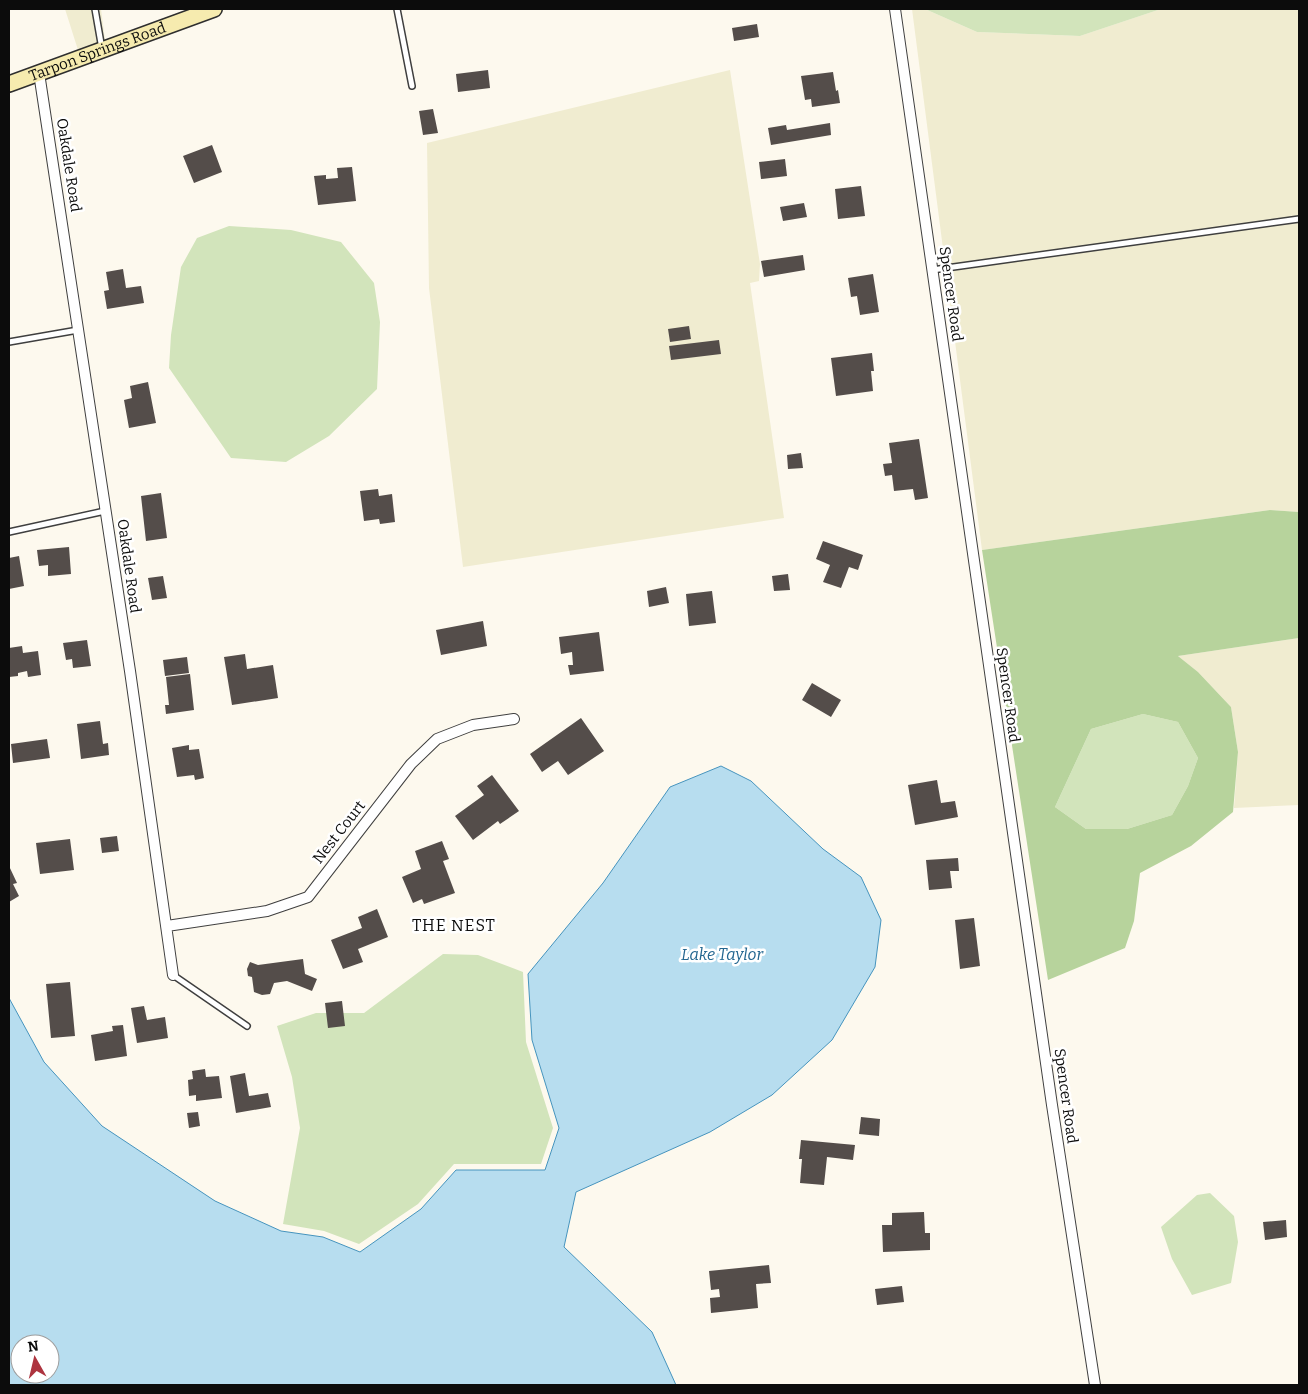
<svg xmlns="http://www.w3.org/2000/svg" width="1308" height="1394" font-family="Bitter,serif">
  <style>
    .farmland { fill: #f0ecd0 }
    .green { fill: #d2e4bb }
    .forest { fill: #b7d39c; fill-rule: evenodd }
    .water { fill: #b7ddef; stroke: #4694be; fill-rule: evenodd }
    .building { fill: #544d4a }
    .lines { fill: none; stroke-linecap: round; stroke-linejoin: round }
    .lane-casing { stroke: #3f3f3f; stroke-width: 8 }
    .street-casing { stroke: #3f3f3f; stroke-width: 12 }
    .secondary-casing { stroke: #2e2e2e; stroke-width: 18 }
    .lane { stroke: #fff; stroke-width: 5 }
    .street { stroke: #fff; stroke-width: 10 }
    .secondary { stroke: #f6ebaf; stroke-width: 15 }
    .labels { text-anchor: middle; stroke-width: 5; stroke-linejoin: round; paint-order: stroke }
    .street-label { font-size: 15px; fill: #0c0c0c; stroke: #fff }
    .neighbourhood-label { font-size: 16px; letter-spacing: 1px; fill: #0c0c0c; stroke: #fff }
    .water-label { font-size: 16px; font-style: italic; fill: #236690; stroke: #fff }
  </style>
  <rect width="100%" height="100%" fill="#fdf9ee"/>
  <path class="farmland" d="M65,9H101L105,40L78,50Z
    M912,9H925L977,32L1080,36L1161,9H1299V512L1270,510L982,550Z
    M730,70L760,264L759,281L750,283L784,518L463,567L429,288L427,143Z
    M1299,638V805L1234,808L1238,752L1231,707L1198,672L1178,656Z"/>
  <path class="green" d="M925,9H1161L1080,36L977,32Z
    M229,226L291,230L341,242L374,283L380,322L377,389L329,436L286,462L231,458L169,368L171,335L181,267L197,238Z
    M1143,714L1178,722L1198,758L1188,786L1172,815L1127,829H1086L1055,807L1091,729Z
    M443,954L478,955L523,972L526,1042L553,1128L541,1164H454L418,1204L359,1244L324,1231L283,1224L300,1128L292,1077L277,1026L316,1013H364Z
    M1210,1193L1234,1216L1238,1242L1231,1283L1192,1295L1172,1259L1161,1227L1197,1195Z"/>
  <path class="forest" d="M1270,510L1299,512V638L1178,656L1198,672L1231,707L1238,752L1233,812L1191,846L1140,873L1134,921L1125,948L1048,980L982,550ZM1143,714L1178,722L1198,758L1188,786L1172,815L1127,829H1086L1055,807L1091,729Z"/>
  <path class="water" d="M721,766L751,781L823,849L861,877L881,920L875,967L832,1040L772,1095L710,1132L576,1192L564,1247L652,1332L676,1385H9V998L44,1062L102,1126L215,1201L281,1231L323,1237L360,1252L421,1209L456,1170H545L559,1128L532,1040L528,974L603,883L670,787ZM20,1344H50V1374H20Z"/>
  <path class="building" d="M757,24L759,37L734,41L732,28Z
    M488,70L490,88L458,92L456,74Z
    M833,72L836,91L838,90L840,103L812,107L811,99L805,100L801,76Z
    M433,109L438,133L423,135L419,111Z
    M830,123L831,135L771,145L768,128L786,125L787,130Z
    M212,145L222,172L194,183L183,156Z
    M785,159L787,176L761,179L759,162Z
    M352,167L356,201L318,205L314,176L326,175V179L338,178L337,168Z
    M861,186L865,216L838,219L835,189Z
    M804,203L807,217L783,221L780,207Z
    M803,255L805,270L764,277L761,261Z
    M123,269L126,288L141,286L144,303L107,309L104,291L109,290L106,272Z
    M873,274L879,312L860,315L857,296L851,297L848,278Z
    M689,326L691,339L670,342L668,329Z
    M719,340L721,354L671,360L669,346Z
    M872,353L874,371H871L873,391L836,396L831,358Z
    M148,382L156,423L129,428L124,400L132,398L130,386Z
    M919,439L928,498L915,500L913,489L894,491L892,475L885,476L883,464L892,463L889,443Z
    M801,453L803,468L788,469L787,455Z
    M378,489L379,496L392,494L395,522L380,524L379,519L364,521L360,491Z
    M161,493L167,538L146,541L141,496Z
    M823,541L863,555L858,570L849,567L841,588L823,582L830,565L816,559Z
    M69,547L71,574L48,576V565L39,566L37,550Z
    M19,556L24,586L9,589V558Z
    M788,574L790,590L774,591L772,576Z
    M163,576L167,598L152,600L148,578Z
    M666,587L669,603L649,607L647,591Z
    M712,591L716,623L689,626L686,594Z
    M483,621L487,646L441,655L436,630Z
    M599,632L604,671L570,675L568,665H573L572,652L561,654L559,637Z
    M87,640L91,666L73,668L72,659L66,660L63,643Z
    M22,646L23,653L38,651L41,675L28,677L27,671L18,673V676L9,677V648Z
    M245,654L247,669L273,665L278,698L232,705L224,657Z
    M187,657L189,673L165,676L163,660Z
    M190,674L194,710L166,714L165,705H169L166,677Z
    M812,683L841,700L831,717L802,700Z
    M581,718L604,751L568,775L558,761L542,772L530,754Z
    M100,721L103,744L108,743L109,755L81,759L77,724Z
    M47,739L50,758L13,763L11,744Z
    M189,745V750L199,749L204,778L195,780L194,775L177,777L172,748Z
    M492,775L519,811L500,824L498,821L473,840L455,816L484,795L477,786Z
    M937,780L941,803L955,801L958,817L915,825L908,785Z
    M117,836L119,851L102,853L100,838Z
    M70,839L74,870L40,874L36,843Z
    M442,841L449,859L443,861L455,893L424,904L422,899L413,903L402,877L421,869L415,851Z
    M958,858L959,871H950L952,888L929,890L926,860Z
    M9,866L17,883L13,884L19,896L9,902Z
    M377,909L388,937L358,949L363,962L343,969L331,940L362,928L358,917Z
    M974,918L980,966L960,969L955,920Z
    M303,959L305,974L317,979L312,991L287,981L274,983L270,994L262,995L254,992L252,977L248,976L247,969L250,962L258,965Z
    M70,982L75,1036L51,1038L46,984Z
    M342,1001L345,1026L328,1028L325,1003Z
    M144,1006L147,1020L165,1017L168,1038L137,1043L131,1008Z
    M123,1025L127,1056L95,1061L91,1035L113,1031L112,1026Z
    M205,1069L206,1077L219,1076L222,1098L196,1101V1095L189,1096L188,1080L193,1079L192,1071Z
    M245,1073L249,1096L268,1093L271,1107L236,1113L230,1076Z
    M198,1112L200,1126L189,1128L187,1113Z
    M861,1117L880,1119L879,1136L859,1134Z
    M801,1140L855,1145L853,1160L827,1157L824,1185L800,1183L802,1159H799Z
    M924,1212L925,1233H930V1250L883,1252L882,1225H892V1213Z
    M1286,1220L1287,1237L1265,1240L1263,1222Z
    M769,1265L771,1283L756,1284L758,1308L711,1313L710,1298L720,1297L719,1289L711,1290L709,1271Z
    M902,1286L904,1302L877,1305L875,1289Z"/>
  <g class="lines">
    <g class="lane-casing">
      <path id="lane" d="M95,9L102,49
        M397,9L412,86
        M932,270L1299,219
        M9,342L78,330
        M9,532L105,511
        M173,975L247,1026"/>
    </g>
    <g class="street-casing">
      <path id="street" d="M895,9L1052,1105L1095,1385
        M39,73L130,671L173,975
        M167,926L267,911L308,897L411,764L437,739L473,725L514,719"/>
    </g>
    <g class="secondary-casing">
      <g id="secondary">
        <path id="s1" d="M9,84L214,9"/>
      </g>
    </g>
    <use href="#lane" class="lane"/>
    <use href="#street" class="street"/>
    <use href="#secondary" class="secondary"/>
  </g>
  <g class="labels">
    <g class="street-label">
      <text dy="5" stroke="none"><textPath href="#s1" startOffset="94">Tarpon Springs Road</textPath></text>
      <text transform="translate(69 165) rotate(81)" y="5">Oakdale Road</text>
      <text transform="translate(951 294) rotate(82)" y="5">Spencer Road</text>
      <text transform="translate(129 566) rotate(82)" y="5">Oakdale Road</text>
      <text transform="translate(1008 695) rotate(82)" y="5">Spencer Road</text>
      <text transform="translate(339 832) rotate(-52)" y="5">Nest Court</text>
      <text transform="translate(1066 1096) rotate(82)" y="5">Spencer Road</text>
    </g>
    <g class="neighbourhood-label">
      <text x="454" y="931">THE NEST</text>
    </g>
    <g class="water-label">
      <text x="722" y="960">Lake Taylor</text>
    </g>
  </g>
  <rect width="1308" height="1394" fill="none" stroke="#0c0c0c" stroke-width="20"/>
  <g transform="translate(35 1359) rotate(352)"><circle r="24" fill="#ffffff" stroke="#9e9e9e"/>
  <path d="M0-4L9 19L0 12L-9 19Z" fill="#ad343f"/>
  <text y="-8" font-size="14" font-weight="bold" text-anchor="middle" fill="#0c0c0c">N</text>
  </g>
</svg>
